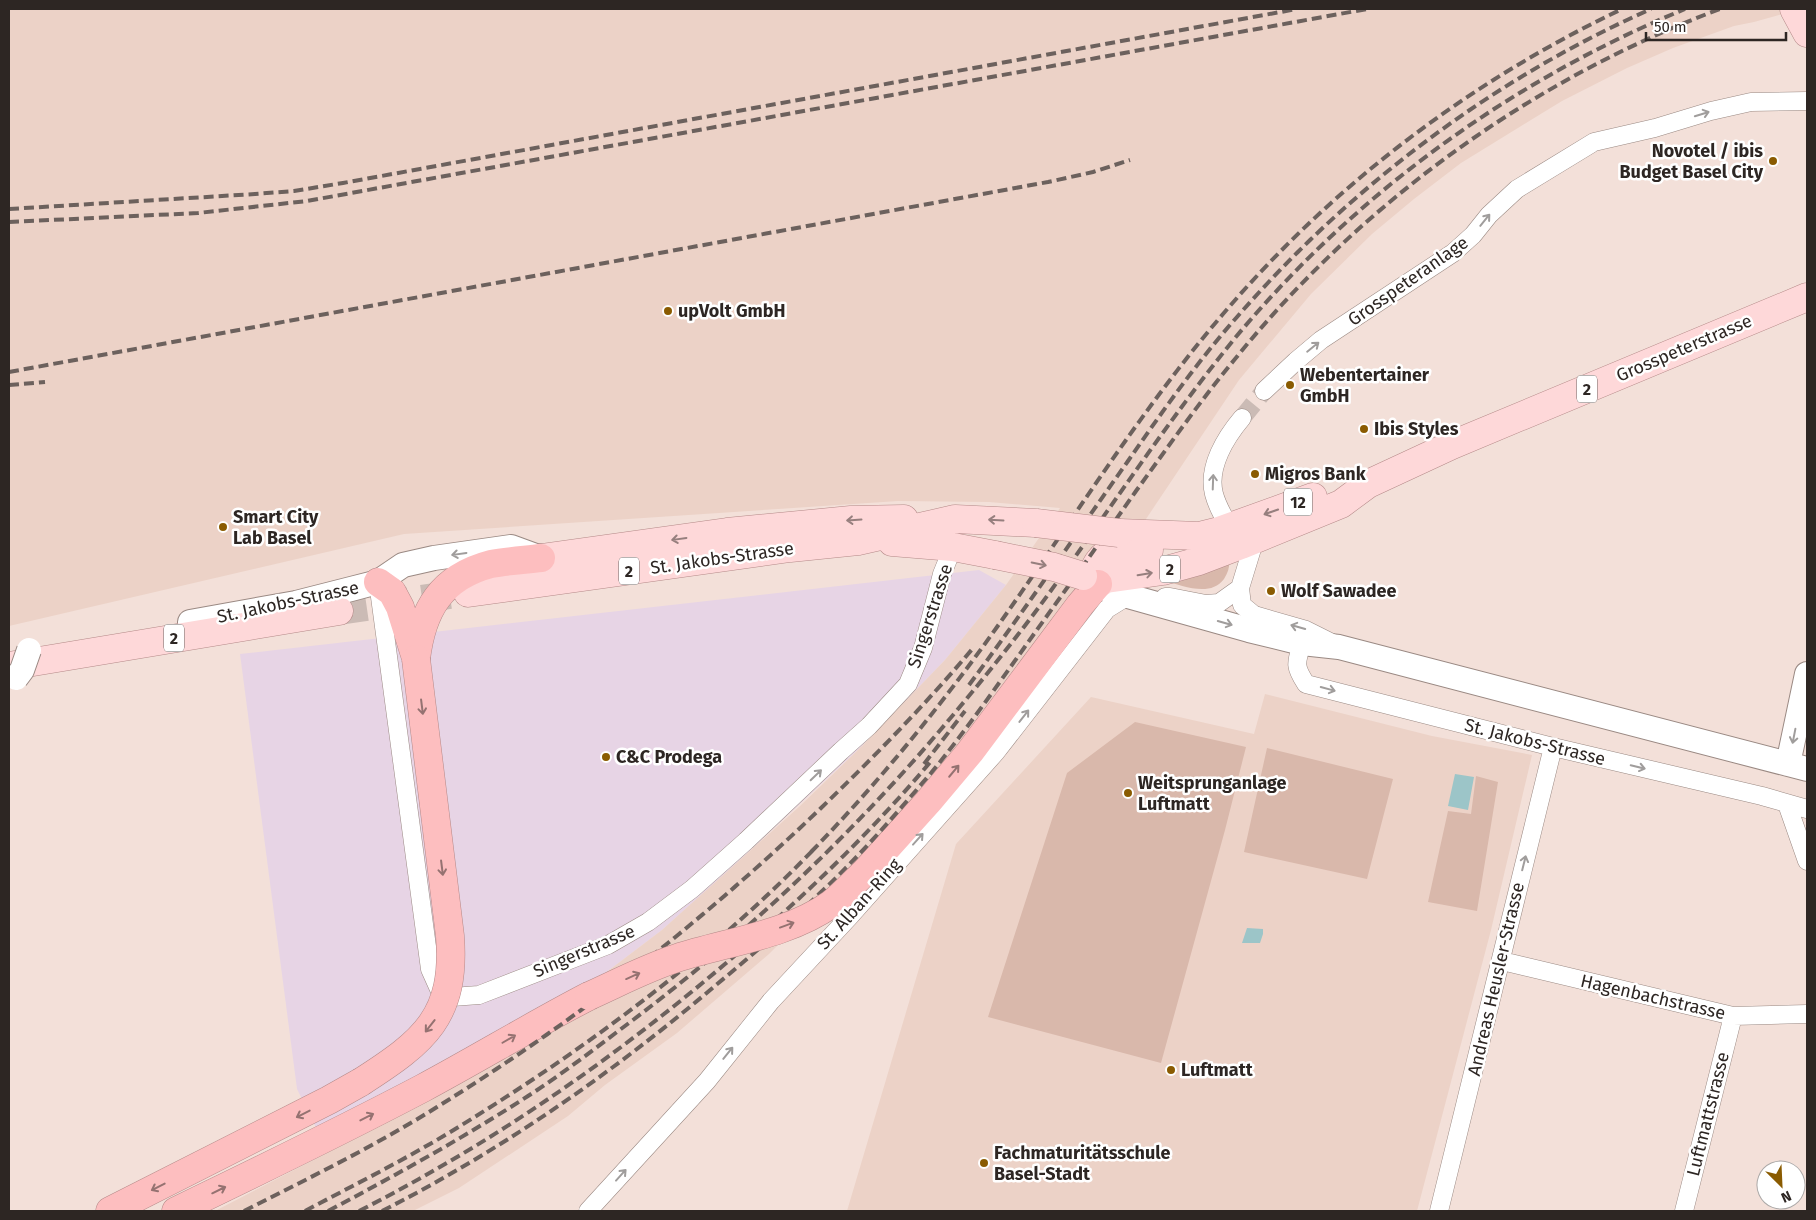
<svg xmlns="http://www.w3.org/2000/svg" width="1816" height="1220" font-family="'Fira Sans',sans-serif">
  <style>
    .commercial { fill: #e7d4e5 }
    .built { fill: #ecd2c7 }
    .green { fill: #d9b8ab }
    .water { fill: #9cc5c8 }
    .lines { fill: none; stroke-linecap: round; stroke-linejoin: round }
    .street-tunnel { stroke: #cbbbb5; stroke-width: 18; stroke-dasharray: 18 9; stroke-linecap: butt }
    .primary-tunnel { stroke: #cbbbb5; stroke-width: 28; stroke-dasharray: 28 14; stroke-linecap: butt }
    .street-casing { stroke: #9a8983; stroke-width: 19 }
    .secondary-casing { stroke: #9a8983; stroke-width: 26 }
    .primary-casing { stroke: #b48988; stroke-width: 29 }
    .highway-casing { stroke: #b48988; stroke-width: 29 }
    .street { stroke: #fff; stroke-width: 18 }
    .secondary { stroke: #fff; stroke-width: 24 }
    .primary { stroke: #fed8d9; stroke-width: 28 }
    .highway { stroke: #fdbebf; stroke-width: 28 }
    .rail { stroke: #6c615d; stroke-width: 4; stroke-dasharray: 10 5; stroke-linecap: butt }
    .secondary-bridge-casing { stroke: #9a8983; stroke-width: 26; stroke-linecap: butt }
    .primary-bridge-casing { stroke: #b48988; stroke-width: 29; stroke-linecap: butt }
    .highway-bridge-casing { stroke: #b48988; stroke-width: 29; stroke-linecap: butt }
    .secondary-bridge { stroke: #fff; stroke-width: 24 }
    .primary-bridge { stroke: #fed8d9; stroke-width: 28 }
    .highway-bridge { stroke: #fdbebf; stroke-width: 28 }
    .oneway { stroke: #a09d9c }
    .oneway2 { stroke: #967f7e }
    .oneway3 { stroke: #957271 }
    .poi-dot { fill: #8a5b01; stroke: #fff; stroke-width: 2 }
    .labels { text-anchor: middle; stroke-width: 5; stroke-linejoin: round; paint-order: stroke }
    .shield { fill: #fff; stroke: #6c6765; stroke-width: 1 }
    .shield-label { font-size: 16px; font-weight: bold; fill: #2d2623 }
    .poi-label { font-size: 18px; font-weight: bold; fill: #2d2623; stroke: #fff; text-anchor: start }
    .street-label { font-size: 18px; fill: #2d2623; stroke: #fff }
  </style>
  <rect width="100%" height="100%" fill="#f3e0d9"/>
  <path class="commercial" d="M979,570L1006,585L945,660L862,746L727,872L662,930L488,1062L383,1124L328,1152L297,1089L240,654Z"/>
  <path class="built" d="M9,9H1800L1754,22L1734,26L1673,48L1627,68L1562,101L1461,163L1414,199L1372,234L1311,294L1239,380L1146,519L878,845L769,954L677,1033L605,1085L568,1116L459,1188L413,1211H215L383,1124L488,1062L662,930L800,806L862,746L945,660L1006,585L1060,508L989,502L898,501L404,534L9,626Z
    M1265,694L1432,736L1532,755L1491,930L1417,1211H847L956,844L1091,697L1254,734Z"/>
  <path class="green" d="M1229,556C1230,565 1229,571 1224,579C1210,598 1182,585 1164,581Z
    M1135,722L1246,747L1225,830L1161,1063L988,1017L1067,773Z
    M1267,748L1393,779L1367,879L1244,852Z
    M1476,776L1498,782L1477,911L1428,902L1448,811L1471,814Z"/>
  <path class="water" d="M1455,774L1474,777L1468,810L1448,806Z
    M1247,928L1263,929V934L1260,943H1242Z"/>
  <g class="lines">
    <path class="street-tunnel" d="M1242,418L1264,391"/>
    <path class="primary-tunnel" d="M339,611L456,594"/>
    <g class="street-casing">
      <path id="street" d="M1264,391L1296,361L1321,340L1453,253L1473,235L1489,215L1517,189L1594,142L1655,128L1711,111L1751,102L1807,101
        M1235,536C1227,523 1218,509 1214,494C1207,467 1226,437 1242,418
        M1255,539L1240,588L1242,605L1254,615L1306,630L1332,643
        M378,582L430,969L439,989L452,997L479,995L608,945L648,922L692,889L746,841L841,751L869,726L908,684L923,648L942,574L953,547
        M1165,597H1170L1206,604L1219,603L1240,588
        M1302,643C1296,663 1294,666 1306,684L1553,747L1762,796L1807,809
        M1787,804L1807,861
        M1502,961L1733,1016L1807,1014
        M588,1211L707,1081L771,1001L851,915L996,752L1107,609L1128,596
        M1439,1211L1553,747
        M1684,1211L1733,1016"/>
    </g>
    <g class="secondary-casing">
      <path id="secondary" d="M1098,584L1108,590L1128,596L1249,630L1302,643L1339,647L1807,769
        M190,622L296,603L351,589L378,582L403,565L434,558L511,547L541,558
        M1788,764L1807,674"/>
    </g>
    <g class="primary-casing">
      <path id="primary" d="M1794,9L1807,33
        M1119,533L1199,536L1219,531L1313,497
        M892,542L953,547L995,555
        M541,558L727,532L851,520L904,519
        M1083,576L1098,584L1106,579L1163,571L1199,561L1241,545L1341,504L1368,484L1452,445L1807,297
        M1090,579C1093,573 1095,566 1099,561C1110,545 1132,550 1149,550
        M468,593L790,548L858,541L955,519L1036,523
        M9,666L339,611"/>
    </g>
    <g class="highway-casing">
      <path id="highway" d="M378,582L392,592L400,607L415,655
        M416,659C422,610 441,577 491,564C507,561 524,560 541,558
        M865,872L928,802L970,752L1080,605L1098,584
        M110,1211L329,1100L361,1082
        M176,1211C259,1171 341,1131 423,1088C479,1058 533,1025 589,996"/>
    </g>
    <use href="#street" class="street"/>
    <use href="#secondary" class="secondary"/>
    <use href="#primary" class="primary"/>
    <use href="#highway" class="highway"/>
    <path class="rail" d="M9,209L255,194L294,191L343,183L1297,9
      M9,222L198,213L307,201L1367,9
      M9,372L1048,182L1093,172L1130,160
      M9,385L45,382
      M969,685C1023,612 1075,536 1128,461C1162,412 1197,362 1237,317C1351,186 1493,79 1651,9
      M924,764L965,711
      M811,852C879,782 940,707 997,627C1071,523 1139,412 1223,314C1333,185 1469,82 1622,9
      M244,1211C309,1178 375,1146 437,1107C575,1022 703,921 820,809C874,757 926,704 974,647
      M305,1211C354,1185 404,1160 452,1131C583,1051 709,958 816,847
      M328,1211C396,1175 463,1138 528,1096C564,1073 598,1046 633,1020C736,942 831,854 917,757C959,709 1000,659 1039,607C1105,517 1165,424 1235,338C1355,194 1512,80 1685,9
      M359,1211C491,1144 612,1060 725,964C798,902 870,834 932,760
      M382,1211C502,1150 614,1072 716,985C751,956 786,926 819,894C859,857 895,815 931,773C964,733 994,690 1024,648C1061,596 1099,544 1136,491C1168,447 1200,401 1235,359C1361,203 1532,79 1720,9"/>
    <g class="secondary-bridge-casing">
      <path id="secondary-bridge" d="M16,678L22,670L29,650"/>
    </g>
    <g class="primary-bridge-casing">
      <path id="primary-bridge" d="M1036,523L1119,533
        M995,555L1054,567L1083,576"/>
    </g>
    <g class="highway-bridge-casing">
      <path id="highway-bridge" d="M589,996C618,983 646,968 677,958C726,942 788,935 831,904C843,895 854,882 865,872
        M361,1082C425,1041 456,1016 450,936L416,659"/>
    </g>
    <use href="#secondary-bridge" class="secondary-bridge"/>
    <use href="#primary-bridge" class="primary-bridge"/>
    <use href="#highway-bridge" class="highway-bridge"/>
  </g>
  <defs><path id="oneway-shaft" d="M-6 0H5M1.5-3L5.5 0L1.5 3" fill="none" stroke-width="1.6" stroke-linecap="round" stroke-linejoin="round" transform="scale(1.25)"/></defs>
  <g class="oneway">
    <use href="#oneway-shaft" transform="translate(1702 114) rotate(-17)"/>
    <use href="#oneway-shaft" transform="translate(1485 220) rotate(-51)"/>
    <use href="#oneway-shaft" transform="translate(1313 347) rotate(-39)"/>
    <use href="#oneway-shaft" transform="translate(1213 482) rotate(-88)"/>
    <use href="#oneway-shaft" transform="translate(459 554) rotate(172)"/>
    <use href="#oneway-shaft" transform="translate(1225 623) rotate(16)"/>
    <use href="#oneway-shaft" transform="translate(1298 627) rotate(-164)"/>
    <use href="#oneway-shaft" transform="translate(1328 689) rotate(15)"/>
    <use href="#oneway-shaft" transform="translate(1024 716) rotate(-52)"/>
    <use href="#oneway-shaft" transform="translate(1794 736) rotate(101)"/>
    <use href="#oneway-shaft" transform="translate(1638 767) rotate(13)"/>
    <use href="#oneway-shaft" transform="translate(816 775) rotate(-44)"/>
    <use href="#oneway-shaft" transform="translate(918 839) rotate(-48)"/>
    <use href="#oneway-shaft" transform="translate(1524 863) rotate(-76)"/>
    <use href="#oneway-shaft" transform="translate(728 1053) rotate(-51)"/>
    <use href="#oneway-shaft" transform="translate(621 1175) rotate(-48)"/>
  </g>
  <g class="oneway2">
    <use href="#oneway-shaft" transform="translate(1271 512) rotate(161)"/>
    <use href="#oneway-shaft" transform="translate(854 520) rotate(176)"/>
    <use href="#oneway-shaft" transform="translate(996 520) rotate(-177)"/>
    <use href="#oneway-shaft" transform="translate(679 539) rotate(172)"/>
    <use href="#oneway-shaft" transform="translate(1039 564) rotate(12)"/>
    <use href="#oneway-shaft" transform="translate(1145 574) rotate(-9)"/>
  </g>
  <g class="oneway3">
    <use href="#oneway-shaft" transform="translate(422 707) rotate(83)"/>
    <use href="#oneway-shaft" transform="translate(954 771) rotate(-50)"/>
    <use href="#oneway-shaft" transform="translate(442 868) rotate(83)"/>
    <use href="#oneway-shaft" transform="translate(787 925) rotate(-20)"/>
    <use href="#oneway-shaft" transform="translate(633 976) rotate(-24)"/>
    <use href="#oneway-shaft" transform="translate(430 1026) rotate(128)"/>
    <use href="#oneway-shaft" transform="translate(509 1039) rotate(-30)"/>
    <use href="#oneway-shaft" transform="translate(303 1114) rotate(153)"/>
    <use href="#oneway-shaft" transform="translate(367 1117) rotate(-27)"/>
    <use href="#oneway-shaft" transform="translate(158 1187) rotate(153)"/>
    <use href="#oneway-shaft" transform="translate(219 1190) rotate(-26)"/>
  </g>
  <g class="poi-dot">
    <circle cx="1773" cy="161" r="5"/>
    <circle cx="668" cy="311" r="5"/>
    <circle cx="1290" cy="385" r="5"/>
    <circle cx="1364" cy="429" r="5"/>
    <circle cx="1255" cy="474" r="5"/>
    <circle cx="223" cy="527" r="5"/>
    <circle cx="1271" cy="591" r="5"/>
    <circle cx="606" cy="757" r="5"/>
    <circle cx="1128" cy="793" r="5"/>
    <circle cx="1171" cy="1070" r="5"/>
    <circle cx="984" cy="1163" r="5"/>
  </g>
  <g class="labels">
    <g class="shield">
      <rect x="1577" y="375.5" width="20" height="27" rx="4"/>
      <rect x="1284" y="488.5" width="28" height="27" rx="4"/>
      <rect x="1160" y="555.5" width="20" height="27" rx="4"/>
      <rect x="619" y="557.5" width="20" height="27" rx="4"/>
      <rect x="164" y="624.5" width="20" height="27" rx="4"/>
    </g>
    <g class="shield-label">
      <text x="1587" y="395">2</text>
      <text x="1298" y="508">12</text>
      <text x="1170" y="575">2</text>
      <text x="629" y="577">2</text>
      <text x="174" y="644">2</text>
    </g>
    <g class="poi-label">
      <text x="1763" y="157" text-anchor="end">Novotel / ibis<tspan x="1763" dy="21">Budget Basel City</tspan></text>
      <text x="678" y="317">upVolt GmbH</text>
      <text x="1300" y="381">Webentertainer<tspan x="1300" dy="21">GmbH</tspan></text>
      <text x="1374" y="435">Ibis Styles</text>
      <text x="1265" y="480">Migros Bank</text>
      <text x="233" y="523">Smart City<tspan x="233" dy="21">Lab Basel</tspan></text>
      <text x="1281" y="597">Wolf Sawadee</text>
      <text x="616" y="763">C&amp;C Prodega</text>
      <text x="1138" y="789">Weitsprunganlage<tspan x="1138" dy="21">Luftmatt</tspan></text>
      <text x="1181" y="1076">Luftmatt</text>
      <text x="994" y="1159">Fachmaturitätsschule<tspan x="994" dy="21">Basel-Stadt</tspan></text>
    </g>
    <g class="street-label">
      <text transform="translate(1408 281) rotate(-35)" y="6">Grosspeteranlage</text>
      <text transform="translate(1684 348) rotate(-23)" y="6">Grosspeterstrasse</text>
      <text transform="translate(722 558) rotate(-8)" y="6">St. Jakobs-Strasse</text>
      <text transform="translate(288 602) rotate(-12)" y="6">St. Jakobs-Strasse</text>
      <text transform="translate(930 616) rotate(-72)" y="6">Singerstrasse</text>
      <text transform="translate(1535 742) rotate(14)" y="6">St. Jakobs-Strasse</text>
      <text transform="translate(859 904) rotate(-48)" y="6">St. Alban-Ring</text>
      <text transform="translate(584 951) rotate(-23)" y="6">Singerstrasse</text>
      <text transform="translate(1496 979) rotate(-77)" y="6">Andreas Heusler-Strasse</text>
      <text transform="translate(1653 997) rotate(13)" y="6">Hagenbachstrasse</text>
      <text transform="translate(1708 1114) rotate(-76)" y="6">Luftmattstrasse</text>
    </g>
  </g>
  <rect width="1816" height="1220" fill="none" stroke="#2d2623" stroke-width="20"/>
  <g transform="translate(1781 1185) rotate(156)"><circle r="24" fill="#ffffff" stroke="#aba8a7"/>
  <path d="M0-4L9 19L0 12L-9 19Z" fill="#8a5b01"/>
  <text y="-8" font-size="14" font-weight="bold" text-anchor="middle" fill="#2d2623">N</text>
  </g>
  <path d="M1646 32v8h140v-8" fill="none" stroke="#2d2623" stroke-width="2.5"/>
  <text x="1654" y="32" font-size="15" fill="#2d2623" stroke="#ffffff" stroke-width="4" paint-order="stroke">50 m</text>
</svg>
